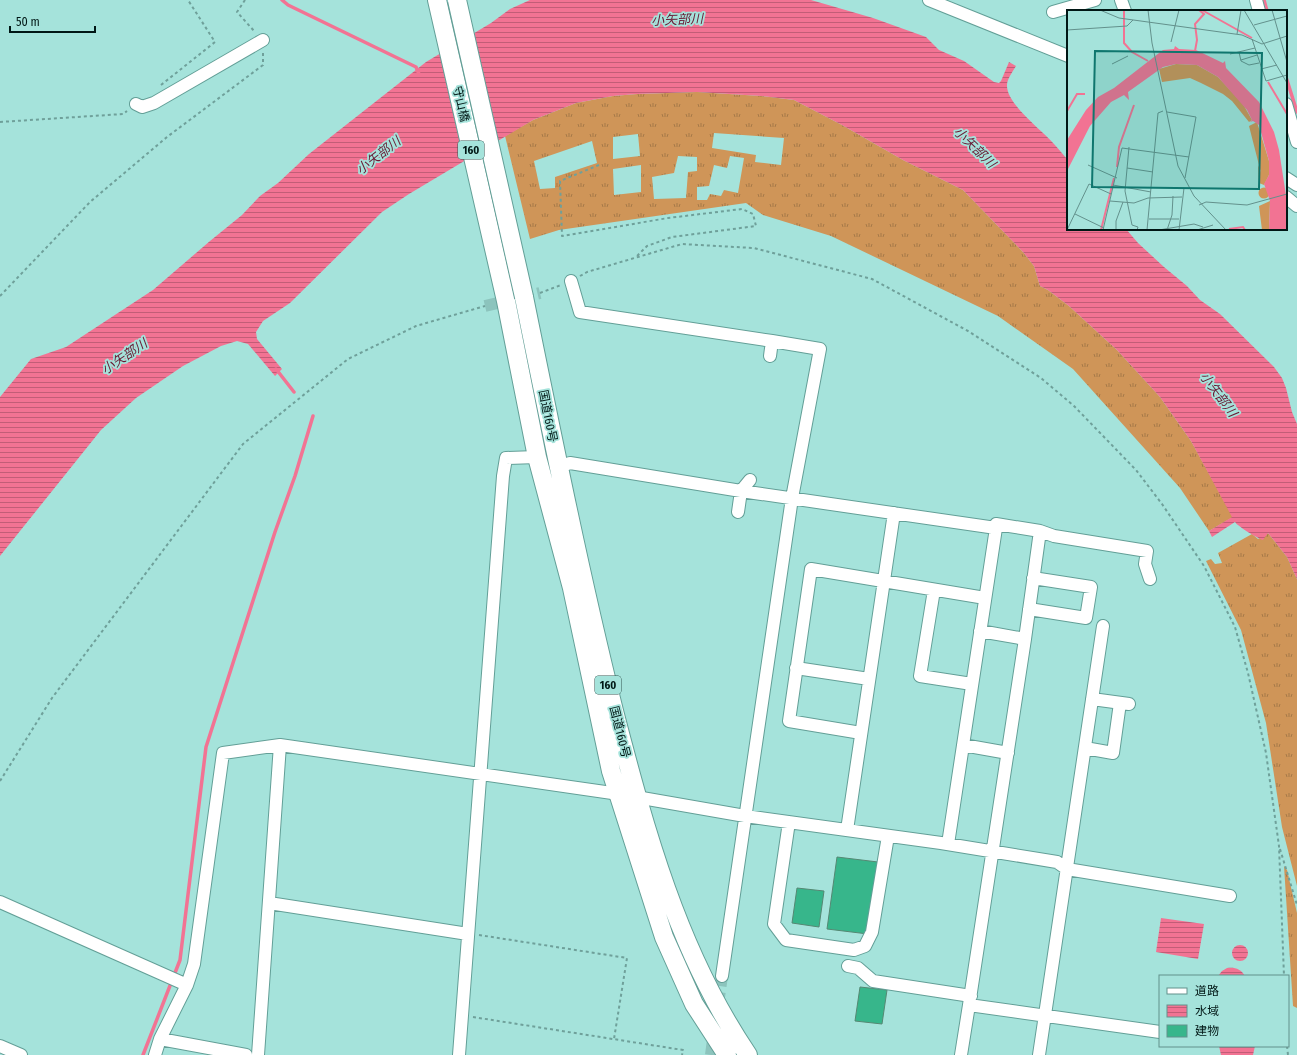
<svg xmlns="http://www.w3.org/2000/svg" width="1297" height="1055" font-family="'Fira Sans Condensed','Noto Sans JP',sans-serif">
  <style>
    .grass { fill: url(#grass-tufts); fill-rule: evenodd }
    .water { fill: url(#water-rules) }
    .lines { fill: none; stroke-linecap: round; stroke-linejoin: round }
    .stream { stroke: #f27393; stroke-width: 3.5 }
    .building { fill: #37b68b; stroke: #558873 }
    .minor-tunnel { stroke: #8cc4bd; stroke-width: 12; stroke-dasharray: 12 6; stroke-linecap: butt }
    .minor-casing { stroke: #639f97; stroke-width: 14 }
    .highway-casing { stroke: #639f97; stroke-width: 20 }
    .path { stroke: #6fa09a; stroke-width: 2; stroke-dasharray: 3 3; stroke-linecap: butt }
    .minor { stroke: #fff; stroke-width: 12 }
    .highway { stroke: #fff; stroke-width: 18 }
    .highway-bridge-casing { stroke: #639f97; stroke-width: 20; stroke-linecap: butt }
    .highway-bridge { stroke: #fff; stroke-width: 18 }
    .labels { text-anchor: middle; stroke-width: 3.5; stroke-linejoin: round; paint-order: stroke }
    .shield { fill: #a5e3db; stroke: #325450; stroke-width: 1 }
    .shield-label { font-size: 11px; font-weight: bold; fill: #001715 }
    .street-label { font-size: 12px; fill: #001715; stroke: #a5e3db }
    .water-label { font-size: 13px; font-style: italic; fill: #691933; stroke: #a5e3db }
    .inset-river { fill: none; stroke: #f27393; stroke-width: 2 }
    .inset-road { fill: none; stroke: #63918c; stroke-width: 1 }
    .view { fill: #0f766e; fill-opacity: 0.15; stroke: #0f766e; stroke-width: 2 }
    .inset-edge { fill: none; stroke: #001715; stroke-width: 2 }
  </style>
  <defs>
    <pattern id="grass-tufts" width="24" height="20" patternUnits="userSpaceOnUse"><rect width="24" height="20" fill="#cf9558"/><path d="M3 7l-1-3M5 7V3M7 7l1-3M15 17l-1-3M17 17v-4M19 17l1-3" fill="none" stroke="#a67948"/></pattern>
    <pattern id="water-rules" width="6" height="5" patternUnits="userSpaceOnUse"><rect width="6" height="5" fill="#f27393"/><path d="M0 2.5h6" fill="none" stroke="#c25d77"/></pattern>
  </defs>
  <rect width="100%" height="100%" fill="#a5e3db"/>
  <path class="grass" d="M697,92L761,96L794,100L842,125L903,160L963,190L1023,252L1034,266L1040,286L1048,290L1069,306L1117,350L1160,397L1191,441L1233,517L1209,531L1180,488L1073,369L998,316L831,236L763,215L746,203L559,230L530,239L505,136L533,120L576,103L613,96L637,94ZM714,133L784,138L781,165L755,162L756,155L712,148ZM638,134L640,156L613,159V137ZM592,141L597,163L555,177V188L540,189L534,161ZM678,156L697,157V171L688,172L686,198L654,199L652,177L674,173ZM730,156L744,158L738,193L724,190L721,196L710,194L707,200H697V187L709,186L714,165L727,168ZM641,165V192L614,195L613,169Z
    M1268,533L1287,557L1297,579V886L1282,827L1266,723L1241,630L1206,561L1211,559L1215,564L1222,563L1218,553L1252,534L1258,539Z
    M1284,866L1287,870L1297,913V1008L1293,1006Z"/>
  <path class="water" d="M530,0H811L873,18L926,37L939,50L964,61L994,82L999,83L1001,81L1009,62L1016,66C1013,71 1007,79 1007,85C1006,104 1042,130 1054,144C1059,149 1063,155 1068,160V229H1126L1138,243L1164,267L1187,286L1200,300L1220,314L1274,367L1282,378L1286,388L1292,412L1297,424V579L1287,557L1268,533L1263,540C1259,539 1237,526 1235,522L1212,537L1209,531L1232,517L1191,441L1160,397L1117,350L1069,306L1048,290L1040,286L1034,266L1023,252L963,190L903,160L842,125L794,100L761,96L697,92L637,94L613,96L576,103L533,120L409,194L382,212L290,303L263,321L256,332L257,339L282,369L275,376L248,344L237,341L221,346L183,366L136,398L101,430L0,556V397L31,359L66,347L153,290L210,241L242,215L260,196L278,183L309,154L426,62L491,23L510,9Z
    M1161,918L1204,924L1198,959L1156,952Z
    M1232 953a8 8 0 1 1 16 0a8 8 0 1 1-16 0Z
    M1227,968C1235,967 1241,969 1245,976H1218L1222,971Z
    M1219,1046H1255L1253,1055H1221Z"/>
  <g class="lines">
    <path class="stream" d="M282,0L288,5L416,67L419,74
      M1264,0L1267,11
      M1286,77L1297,112
      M276,369L294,392
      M143,1055L180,960L206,747L275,532L295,476L313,416"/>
  </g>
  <path class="building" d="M837,857L878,862L868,934L827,929Z
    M797,888L824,891L819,927L792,923Z
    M860,987L887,990L882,1024L855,1021Z"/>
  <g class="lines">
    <path class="minor-tunnel" d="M485,306L540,293
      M718,1004L722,976
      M711,1055L714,1032"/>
    <g class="minor-casing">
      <path id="minor" d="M929,0L1068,56
        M1121,0L1125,11
        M1256,0L1259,11
        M1053,12L1095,0
        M136,104L142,107L154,103L263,40
        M1286,104L1297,142
        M1286,178L1297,185
        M1286,197L1297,206
        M571,281L580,312L772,341
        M559,467L570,463L741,491L996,528L948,844
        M738,512L741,491L750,480
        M1040,531L1054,536L1147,551L1145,564L1150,579
        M934,590L920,676L972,684
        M1029,609L1086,618L1091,587L1033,578
        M980,631L1025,639L1040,531L996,524V528
        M1025,639L969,1005L1160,1032
        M796,668L869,679
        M1092,699L1129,704
        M861,733L789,721L811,569L985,598
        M963,745L1008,753
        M1085,748L1113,753L1120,703
        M789,822L774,924L786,940L854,950L865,946L872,932L888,836
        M847,830L894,513
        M0,902L187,985
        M269,903L468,934
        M848,966L858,968L873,981L971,996
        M722,976L792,498L820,349L772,341L770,356
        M160,1039L246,1055
        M0,1046L21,1055
        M155,1055L160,1039L187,985L194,964L223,753L280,745L619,794L745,816L941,843L1057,862L1067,869L1230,896
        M258,1055L280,745
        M459,1055L503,476L506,458L537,457
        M961,1055L969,1005
        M1039,1055L1103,626"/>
    </g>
    <g class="highway-casing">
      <path id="highway" d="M437,0L506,301L537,457L572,588L611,771L664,937L694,1004L727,1055
        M524,297C552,435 580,574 614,711C645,830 678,952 748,1055"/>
    </g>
    <path class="path" d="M245,0L237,12L255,32
      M161,85L215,42L188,0
      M0,122L123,114L127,111
      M599,165L560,181L562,236L668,218L742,209L753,214L756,226L672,237L647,246L637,256
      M580,276L587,272L682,244L754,248L872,279L968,331L1041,378L1074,406L1136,470L1162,504L1204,566L1235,627L1248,673L1266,753L1279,846L1284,976
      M540,293L561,285
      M0,296L90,202L167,137L263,65V53
      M0,781L52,698L243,444L348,359L416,326L485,306
      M1280,849L1297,905
      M479,935L627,958L614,1039
      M473,1017L683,1050L682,1055
      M1287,1046L1288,1055"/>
    <use href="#minor" class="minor"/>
    <use href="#highway" class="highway"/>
    <g class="highway-bridge-casing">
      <path id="highway-bridge" d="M457,0L524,297"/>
    </g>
    <use href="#highway-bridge" class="highway-bridge"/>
  </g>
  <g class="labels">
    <g class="shield">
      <rect x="458" y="141" width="26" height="18" rx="3"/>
      <rect x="595" y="676" width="26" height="18" rx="3"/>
    </g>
    <g class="shield-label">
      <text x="471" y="154">160</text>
      <text x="608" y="689">160</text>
    </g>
    <g class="street-label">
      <text transform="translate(461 104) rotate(77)" y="4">守山橋</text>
      <text transform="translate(548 416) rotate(79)" y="4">国道160号</text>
      <text transform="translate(620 732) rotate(76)" y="4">国道160号</text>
    </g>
    <g class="water-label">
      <text transform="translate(677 19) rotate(-2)" y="5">小矢部川</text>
      <text transform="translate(975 147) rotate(44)" y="5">小矢部川</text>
      <text transform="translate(378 155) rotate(-38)" y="5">小矢部川</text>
      <text transform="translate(124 356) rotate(-34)" y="5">小矢部川</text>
      <text transform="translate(1219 394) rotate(53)" y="5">小矢部川</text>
    </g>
  </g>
  <g transform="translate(1067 10)">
    <rect width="220" height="220" fill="#a5e3db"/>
    <path d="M109,54L130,55L151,67L176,94L185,110L182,112L165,91L156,84L134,73L123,68L95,72L92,59ZM190,112L202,151V165L197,175L192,173L191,155L194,163L182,116ZM191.5 183a5.5 5.5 0 1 1 11 0a5.5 5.5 0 1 1-11 0ZM203,191L202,220H195L192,196Z" fill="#cf9558"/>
    <path d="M108,36L112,39L129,40L156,53L158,51L159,58L192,92L207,122L212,140L220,192V220H202L203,191L197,174L202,165V151L192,115L186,111L183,112L185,110L180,100L151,67L130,55L109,54L96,57L61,82L62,90L57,85L44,92L23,116L0,161V130L19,100L31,87L47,78L96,40L107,39Z" fill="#f27393"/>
    <path class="inset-river" d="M57,0V33L65,42L81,51M135,0L185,28M128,41L130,30L128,14L137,4L132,0M201,72L220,104M0,101L10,84H18M50,157L52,137L67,95M162,219L176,217L178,220M34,220L47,168"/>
    <path class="inset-road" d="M33,0L52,8L175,25L195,34L220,26M81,0L85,33L111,156L127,186L159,220M177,0L220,73M205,0L220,52M187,15L220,6M0,20L60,16L66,10M170,24L174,0M185,29L199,71L220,65M104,32L112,0M172,42L174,51L182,55L192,53M163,44L188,38M174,50L190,45M45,54L61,46M194,59L210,55M100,102L129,107L118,168M62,137L58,181L65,215L71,217L70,220M21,155L50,168M60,158L86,162M46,175L84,182M43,191L67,193L81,188L115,187M132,195L139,192L180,195L220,184M8,204L37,218M82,209H112M0,220L22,174L44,184M36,220L55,138L122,147M49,220V211L56,192M80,220L91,103L96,101M92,220L127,214L136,217M100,220L105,205L106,186M112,220L117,178M130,220L146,215"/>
    <path class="view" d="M28,41L195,43L192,179L25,177Z"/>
    <rect width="220" height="220" class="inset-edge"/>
  </g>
  <rect x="1159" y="975" width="130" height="72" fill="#a5e3db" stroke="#63918c"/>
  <rect x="1167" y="988" width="20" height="6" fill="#ffffff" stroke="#63918c"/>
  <text x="1195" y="995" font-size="12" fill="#001715">道路</text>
  <rect x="1167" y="1005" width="20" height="12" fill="url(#water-rules)" stroke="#63918c"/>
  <text x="1195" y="1015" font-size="12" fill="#001715">水域</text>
  <rect x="1167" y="1025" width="20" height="12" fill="#37b68b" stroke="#63918c"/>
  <text x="1195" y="1035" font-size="12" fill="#001715">建物</text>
  <path d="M10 26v6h85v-6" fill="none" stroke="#001715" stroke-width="2"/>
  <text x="16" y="26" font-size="12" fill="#001715" stroke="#a5e3db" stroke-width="3" paint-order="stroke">50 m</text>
</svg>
